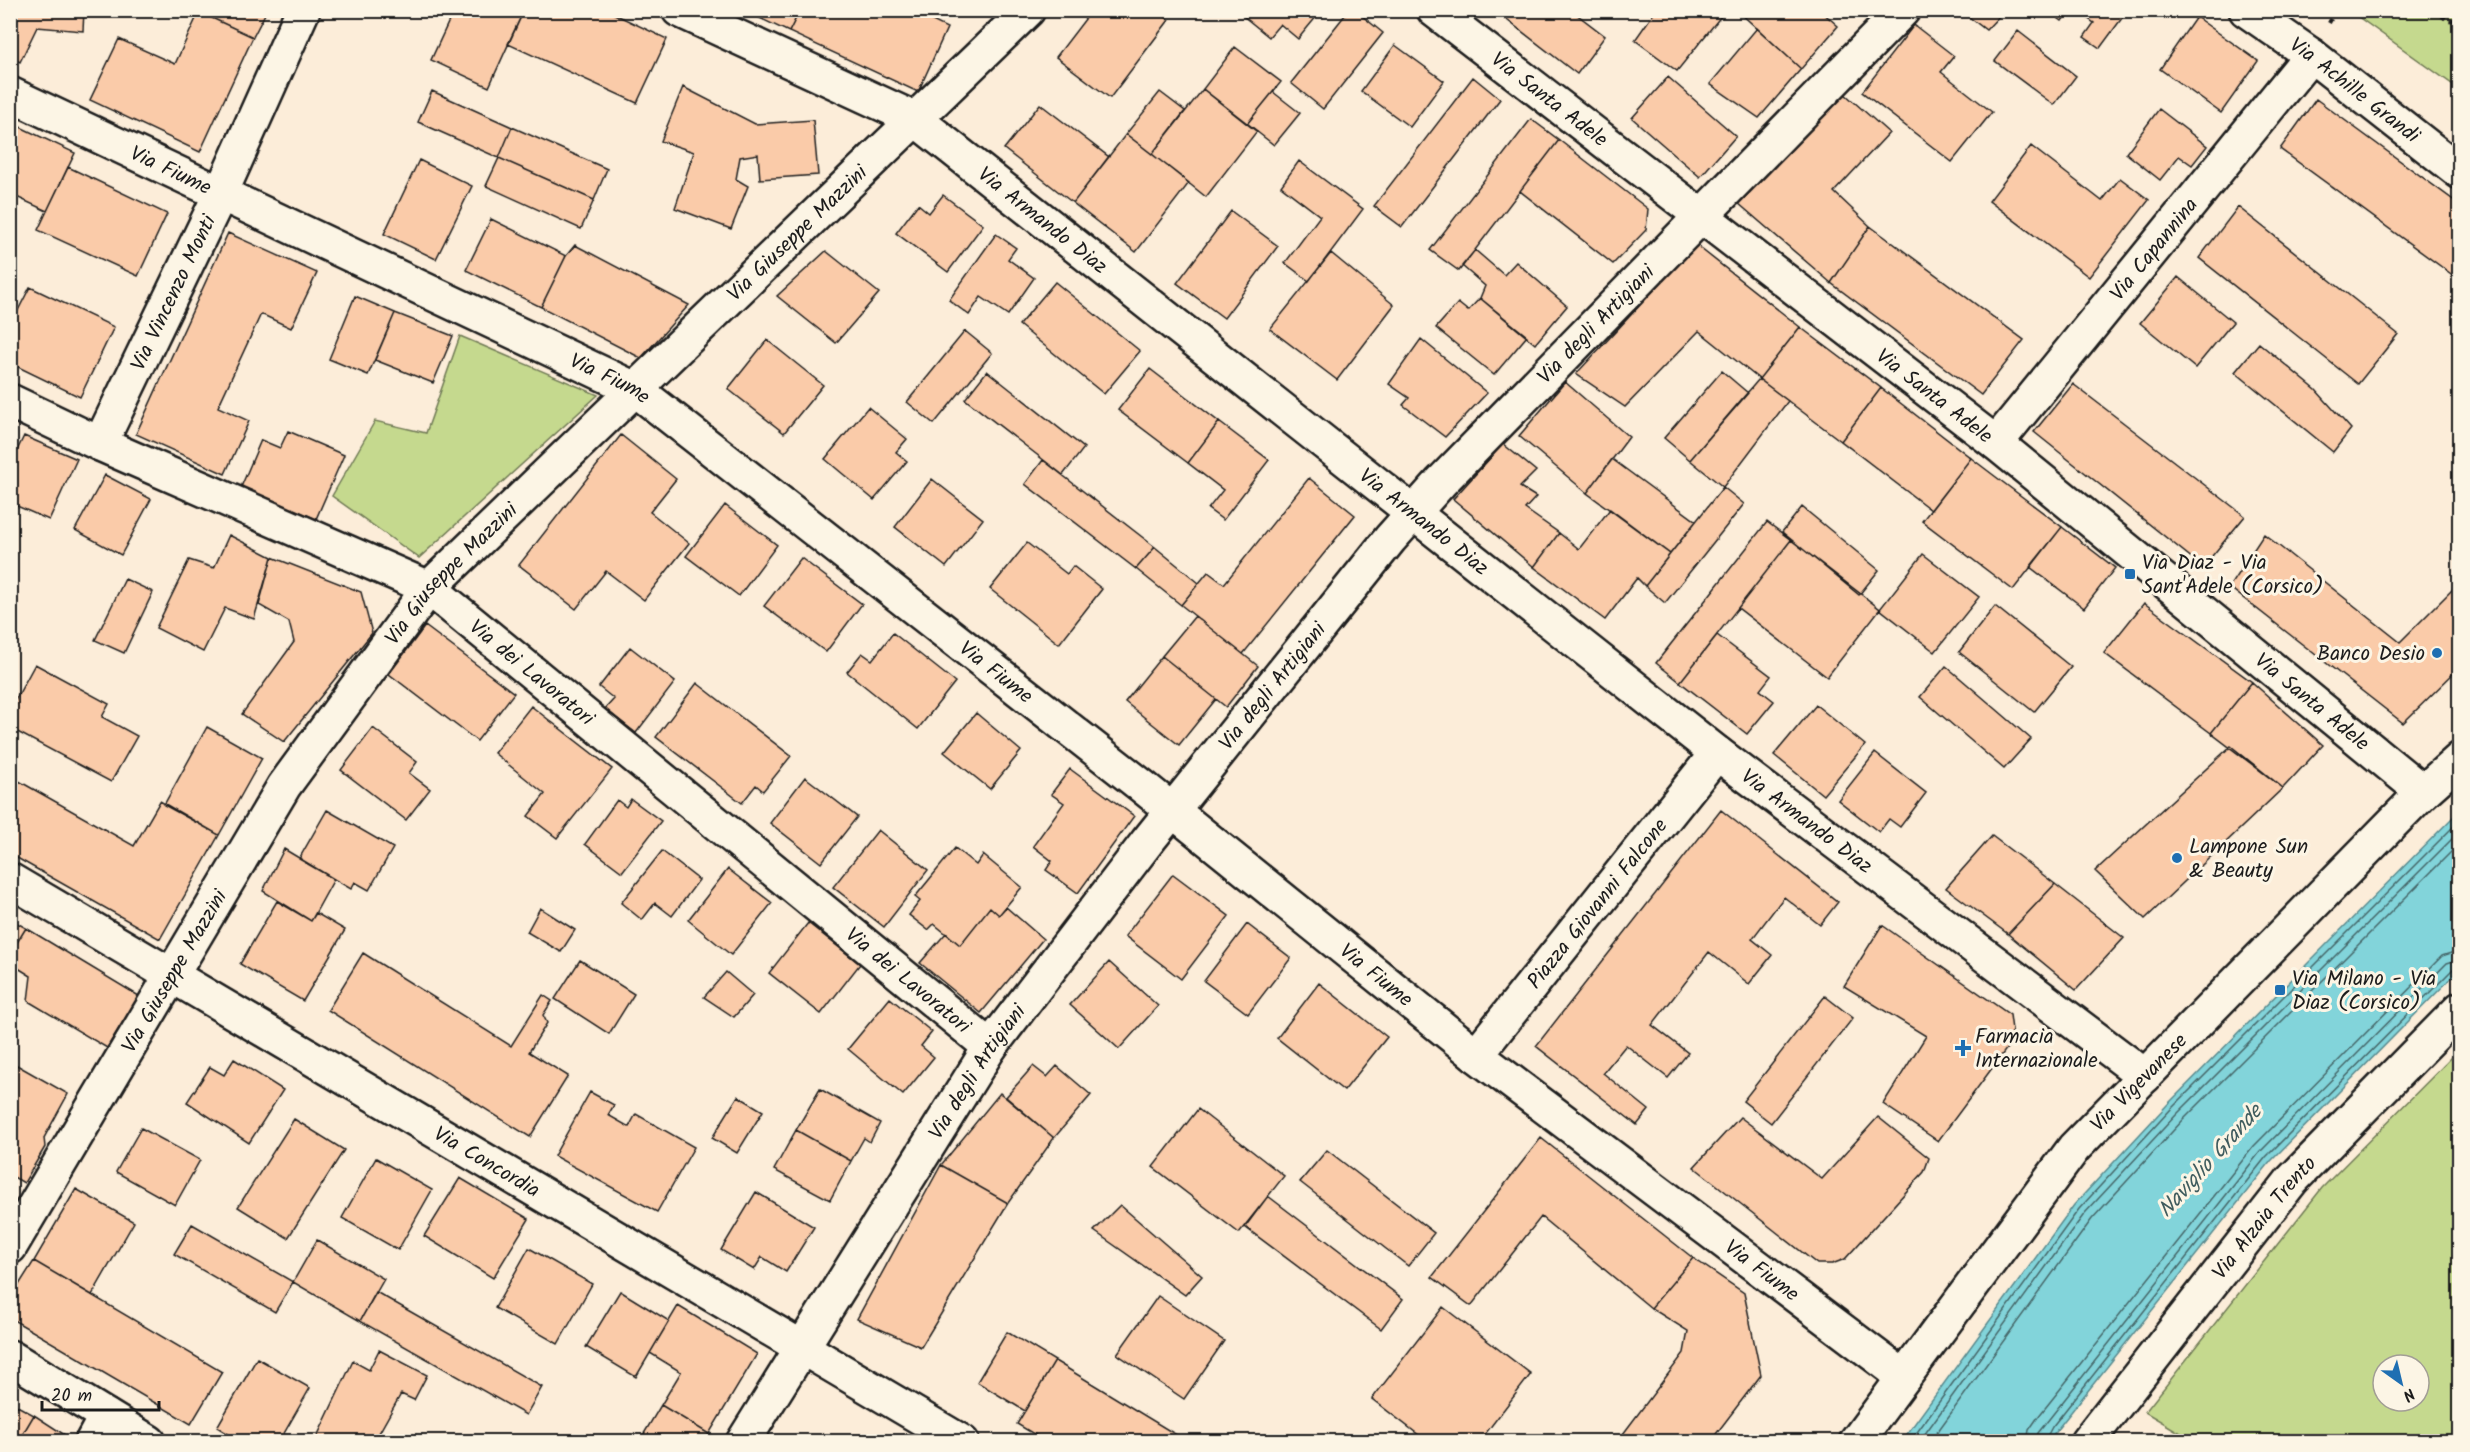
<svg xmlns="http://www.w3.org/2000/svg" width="2470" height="1452" font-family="Kalam,sans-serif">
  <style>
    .green { fill: #c5d98e; stroke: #707a55; stroke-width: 1.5; fill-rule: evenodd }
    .water { fill: #82d4da; stroke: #598a8e; stroke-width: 1.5 }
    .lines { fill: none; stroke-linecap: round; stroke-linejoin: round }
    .shore { stroke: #456668; stroke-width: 1.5 }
    .building { fill: #facba9; stroke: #1c1c1c; stroke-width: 1.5 }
    .minor-casing { stroke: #1c1c1c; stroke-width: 38 }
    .major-casing { stroke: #1c1c1c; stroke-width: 38 }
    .path { stroke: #1c1c1c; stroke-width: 4; stroke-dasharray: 4.5 4.5; stroke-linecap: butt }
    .minor { stroke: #fcf5e5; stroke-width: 33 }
    .major { stroke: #fcf5e5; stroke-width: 33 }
    .poi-dot { fill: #1f6fb2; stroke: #fcf5e5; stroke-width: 2 }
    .labels { text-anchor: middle; stroke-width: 6; stroke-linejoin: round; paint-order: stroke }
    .street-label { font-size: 21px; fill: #1c1c1c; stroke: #fcf5e5 }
    .poi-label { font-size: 21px; fill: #1c1c1c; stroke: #fcf5e5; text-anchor: start }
    .water-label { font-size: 22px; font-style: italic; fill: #405c5e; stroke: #fcf5e5 }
  </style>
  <rect width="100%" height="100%" fill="#fcedd9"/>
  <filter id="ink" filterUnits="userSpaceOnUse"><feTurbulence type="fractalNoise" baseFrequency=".0167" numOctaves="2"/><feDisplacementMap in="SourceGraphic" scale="12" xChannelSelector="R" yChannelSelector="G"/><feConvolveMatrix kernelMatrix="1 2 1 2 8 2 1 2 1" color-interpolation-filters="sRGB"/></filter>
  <g filter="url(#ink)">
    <path class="green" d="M2350,11H2459V89Z
      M460,336L598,395L419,558L332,496L375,421L426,433Z
      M2459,1050V1441H2194L2145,1412L2322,1188ZM2383,1365H2419V1401H2383Z"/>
    <path class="water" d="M2459,811V970L2271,1161L2048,1441H1902L2074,1205L2167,1105Z"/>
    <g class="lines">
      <path class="shore" d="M1910,1442L2079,1209L2171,1109L2460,820
        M1919,1442L2085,1213L2177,1114L2460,831
        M1930,1442L2092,1219L2183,1120L2460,843
        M2027,1442L2029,1430L2038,1417L2254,1146L2442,956L2460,950
        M2036,1442L2038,1433L2046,1423L2260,1152L2447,963L2460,959
        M2044,1442L2052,1427L2266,1157L2453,969L2460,967"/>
    </g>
    <path class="building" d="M10,10H84L83,31L37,27L20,62L10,57Z
      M200,10H267L253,37L199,12Z
      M454,10H524L489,87L431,60Z
      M524,10H606L667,39L637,103L508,44Z
      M743,10H800L789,32Z
      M800,10H910L947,28L918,92L789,32Z
      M1092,10H1157L1169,20L1110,98L1056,57Z
      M1322,10L1298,39L1280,24L1269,37L1237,11Z
      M1349,10H1355L1383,33L1323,109L1291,83Z
      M1494,10H1514L1507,20Z
      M1514,10H1571L1605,36L1577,74L1507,20Z
      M1656,10H1726L1677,71L1635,40Z
      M1737,10H1820L1838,26L1801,69Z
      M1960,10H2005L1986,30Z
      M2047,10H2070L2062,21Z
      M2076,10H2128L2100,48L2084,37L2094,23Z
      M199,12L253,37L200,152L90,100L119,39L175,64Z
      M2196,17L2258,61L2221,113L2160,69Z
      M1914,25L1954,56L1941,72L1992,112L1952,162L1862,92Z
      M1757,28L1801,69L1759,118L1710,84Z
      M2018,31L2076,76L2054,105L1995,61Z
      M1395,45L1444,81L1410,127L1361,91Z
      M1235,47L1281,82L1247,124L1203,89Z
      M1473,77L1500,99L1402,227L1374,206Z
      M1668,77L1736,136L1700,177L1632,118Z
      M683,87L755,124L813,120L818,175L760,179L758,154L740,157L736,179L748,186L731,229L675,208L694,152L661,141Z
      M1203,89L1257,131L1206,197L1152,154Z
      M432,91L512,127L499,158L418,122Z
      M1160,92L1185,111L1152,154L1126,134Z
      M1273,92L1300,113L1274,145L1247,124Z
      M1845,94L1889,133L1834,192L1870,226L1831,283L1738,203Z
      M2316,99L2460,205V269L2454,276L2280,149Z
      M1040,104L1109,157L1073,203L1004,149Z
      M2159,109L2207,146L2192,165L2179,156L2160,180L2126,153Z
      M1531,119L1559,140L1459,271L1430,250Z
      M16,125L75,153L47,211L10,194V136Z
      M512,127L607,169L594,200L499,158Z
      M1126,134L1189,183L1136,252L1073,203Z
      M1559,140L1648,209L1646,230L1613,264L1520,191Z
      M2031,146L2102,201L2120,178L2149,200L2089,277L1989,201Z
      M499,158L594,200L581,229L486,186Z
      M419,160L472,186L436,259L384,234Z
      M1299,161L1363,209L1309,281L1285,263L1320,216L1281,186Z
      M68,167L167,214L138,276L38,230Z
      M943,195L983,225L948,272L896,233L918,204L929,213Z
      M2238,207L2398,334L2358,384L2199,258Z
      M1231,211L1278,246L1224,318L1177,283Z
      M491,219L566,256L541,307L466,270Z
      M1870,226L2024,340L1981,395L1831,283Z
      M228,233L317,273L291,328L261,314L218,407L249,421L225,474L136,434Z
      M996,234L1016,248L1008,259L1034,278L1008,315L981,297L969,315L949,300Z
      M575,245L689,305L641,358L541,307L566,256Z
      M1696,245L1800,327L1759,379L1699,331L1625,407L1576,374Z
      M1475,250L1504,275L1516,262L1567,306L1535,344L1480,298L1485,286L1462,266Z
      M826,251L879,293L836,343L777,296Z
      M1331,253L1394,305L1337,380L1270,329Z
      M2178,277L2233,322L2195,368L2140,323Z
      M1055,282L1140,351L1104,394L1019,325Z
      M30,287L114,327L80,397L10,363V326Z
      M355,296L395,313L368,375L329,359Z
      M1480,298L1527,336L1494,375L1436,328L1458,303L1468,311Z
      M395,313L453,336L433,383L375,360Z
      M1800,327L1881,388L1841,441L1759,379Z
      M965,331L992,353L934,424L907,402Z
      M1421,339L1487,393L1445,437L1403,405L1409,398L1389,384Z
      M767,340L823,385L784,433L728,389Z
      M2259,343L2316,390L2351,429L2333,452L2235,372Z
      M1150,369L1219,422L1188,463L1118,410Z
      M987,371L1084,448L1063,475L965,399Z
      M1722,371L1748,393L1690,460L1664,438Z
      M1759,379L1788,401L1723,487L1690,460Z
      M1565,382L1629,437L1587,493L1519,436Z
      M2073,384L2245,516L2203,567L2034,432Z
      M1881,388L1971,458L1931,510L1841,441Z
      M868,407L907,439L896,452L907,461L874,500L825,459Z
      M1219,422L1269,460L1223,520L1208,509L1223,490L1188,463Z
      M288,431L344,455L316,519L241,487L261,440L280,448Z
      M621,435L676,479L650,512L689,543L644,600L606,571L576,609L519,565Z
      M24,436L77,459L49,520L10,503V465Z
      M1503,444L1536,471L1520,487L1536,497L1525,509L1559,533L1534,567L1453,499Z
      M1971,458L2062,527L2013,590L1922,521Z
      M1612,459L1696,521L1670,554L1587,493Z
      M1043,460L1155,547L1136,569L1025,484Z
      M105,475L151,499L121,555L75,530Z
      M1309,478L1355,515L1243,654L1181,605L1208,572L1224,584Z
      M932,479L983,519L946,567L895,527Z
      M1723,487L1744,504L1665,603L1645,586Z
      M725,505L777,545L739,596L686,556Z
      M1802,507L1879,570L1859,595L1782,532Z
      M1610,509L1670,554L1645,586L1637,578L1605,620L1534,567L1559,533L1579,549Z
      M1767,522L1791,540L1680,682L1656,663Z
      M2062,527L2115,568L2084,608L2030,567Z
      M2264,534L2400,642L2460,582V667L2403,723L2229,587Z
      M229,535L272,557L254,619L225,608L203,652L156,628L189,560L214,568Z
      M1791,540L1880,609L1827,677L1738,608Z
      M1027,543L1067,574L1073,566L1102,589L1059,644L990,589Z
      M1155,547L1199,583L1181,605L1136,569Z
      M1923,554L1979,597L1935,652L1880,609Z
      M272,557L361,592L372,633L284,742L242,714L294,642L289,622L259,605Z
      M801,558L862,604L826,652L764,606Z
      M125,579L153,592L124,653L95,640Z
      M2144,603L2252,682L2211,733L2104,653Z
      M1995,606L2071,667L2034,712L1959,652Z
      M1195,616L1258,666L1226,707L1162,656Z
      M425,626L514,693L477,741L389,674Z
      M893,633L955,682L918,729L847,672L862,653L872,660Z
      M1717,635L1771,676L1760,690L1774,701L1747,734L1680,682Z
      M630,647L675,682L636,733L605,709L614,699L599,687Z
      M1162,656L1216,699L1179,745L1125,702Z
      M35,664L109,704L102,717L137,736L111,782L10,728V710Z
      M1946,666L2031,739L2004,769L1920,697Z
      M2252,682L2323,745L2283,788L2211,733Z
      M697,683L791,756L763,791L756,785L742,803L656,737Z
      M1816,705L1865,745L1823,795L1774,755Z
      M531,706L612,769L557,838L528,816L545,794L494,753Z
      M976,713L1021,751L990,789L944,752Z
      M207,727L262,758L219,835L164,805Z
      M373,728L417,762L409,773L430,789L406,820L341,770Z
      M2231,746L2283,788L2145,919L2095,871Z
      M1875,753L1926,793L1900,827L1889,819L1879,832L1838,800Z
      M1070,769L1134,816L1078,893L1046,870L1052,861L1033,846L1064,803L1051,794Z
      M10,776L134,846L160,801L219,835L160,939L10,854Z
      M805,777L857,817L821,863L770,823Z
      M631,799L661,821L622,872L585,844L617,800L626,807Z
      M327,810L393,848L369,890L355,882L351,889L299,859Z
      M1721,810L1838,902L1820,925L1784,897L1752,939L1772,955L1749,984L1709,952L1652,1025L1688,1053L1668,1078L1626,1045L1603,1073L1649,1110L1637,1125L1536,1046Z
      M878,830L928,870L884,927L833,887Z
      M1992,836L2055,884L2008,934L1946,888Z
      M955,848L976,865L983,855L1022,887L999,915L990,907L960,945L934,924L928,930L909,915L920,901L915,897Z
      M284,849L334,879L311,921L263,891Z
      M662,851L699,880L672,916L655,903L642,920L621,903Z
      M728,869L772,903L731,955L688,920Z
      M1173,874L1229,916L1181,979L1125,936Z
      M2055,884L2124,938L2076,990L2008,934Z
      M277,901L311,921L316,913L345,930L303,1001L240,964Z
      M990,907L999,915L1006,907L1043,939L981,1013L920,963L946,933L960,945Z
      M540,908L575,930L561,952L527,932Z
      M10,919L26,928L10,954Z
      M808,923L860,964L821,1014L769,973Z
      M1247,924L1291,958L1248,1014L1204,981Z
      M1882,925L2010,1015L2012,1030L2010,1044L1938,1141L1883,1104L1926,1036L1844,986Z
      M26,928L139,996L107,1048L28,1001L31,976L10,963V954Z
      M363,953L511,1046L543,995L552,1001L543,1015L547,1023L529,1052L568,1076L530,1137L328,1010Z
      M580,960L634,994L609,1034L555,999Z
      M1109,962L1158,1006L1119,1049L1070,1005Z
      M726,972L753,995L734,1017L704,997Z
      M1319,983L1387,1037L1344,1091L1277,1038Z
      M1825,996L1853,1018L1771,1123L1743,1101Z
      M890,998L932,1032L921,1046L934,1057L903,1095L848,1049Z
      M234,1059L283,1090L249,1143L187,1102L210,1067L224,1075Z
      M15,1064L68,1094L44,1138L45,1147L24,1183L10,1175V1073Z
      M1033,1066L1047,1077L1057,1066L1091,1095L1054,1138L1006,1097Z
      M820,1089L880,1123L870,1142L864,1138L851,1161L796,1130Z
      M590,1092L614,1105L608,1115L629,1127L636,1114L694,1147L657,1212L554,1156Z
      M1000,1093L1054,1138L1008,1203L941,1165Z
      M738,1096L763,1111L737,1153L712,1138Z
      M1198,1109L1284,1176L1239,1233L1153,1167Z
      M1740,1117L1822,1179L1878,1117L1929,1158L1924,1172L1845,1259L1832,1264H1817L1694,1167Z
      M294,1119L344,1150L288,1238L238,1207Z
      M141,1128L200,1160L175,1205L116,1172Z
      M796,1130L851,1161L830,1200L774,1170Z
      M1541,1138L1693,1258L1651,1308L1541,1217L1471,1306L1432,1277Z
      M1327,1150L1434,1233L1408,1266L1300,1182Z
      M376,1158L432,1190L398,1250L342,1218Z
      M941,1165L1008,1203L921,1347L857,1319Z
      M460,1178L529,1219L493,1278L424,1236Z
      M76,1189L134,1222L92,1295L34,1261Z
      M756,1192L814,1227L786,1272L762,1257L754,1270L721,1250Z
      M1268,1196L1403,1299L1381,1329L1245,1227Z
      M1120,1205L1202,1276L1185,1295L1094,1231Z
      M192,1224L293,1282L275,1312L174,1254Z
      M317,1240L384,1279L360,1321L293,1282Z
      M529,1248L592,1284L558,1344L495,1308Z
      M1693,1258L1744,1293L1761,1375L1710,1442H1617L1684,1353L1688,1331L1651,1308Z
      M34,1261L222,1372L191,1424L10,1318V1299Z
      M620,1291L669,1321L636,1377L586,1347Z
      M376,1292L542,1387L526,1415L360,1321Z
      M1158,1296L1224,1341L1184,1399L1117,1354Z
      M678,1306L757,1354L709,1434L661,1405L681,1372L650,1353Z
      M1443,1307L1531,1374L1479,1442H1428L1372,1399Z
      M1007,1332L1055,1361L1025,1411L977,1382Z
      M379,1350L427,1375L414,1400L401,1394L374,1442L315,1441L353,1361L369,1370Z
      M257,1358L310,1388L279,1442H241L217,1427Z
      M1055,1361L1188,1442H1047L1017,1424Z
      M10,1402L34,1415L18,1442H10Z
      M661,1405L709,1434L704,1442H639Z
      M34,1415L68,1437L65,1442H18Z"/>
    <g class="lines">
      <g class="minor-casing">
        <g id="minor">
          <path id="s1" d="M679,10L915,119L1717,753L2145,1076"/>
          <path id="s2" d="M1434,10L1996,443L2423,792"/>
          <path id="s3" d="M2246,10L2311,55L2460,172"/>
          <path id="s4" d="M10,94L635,389L1142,786L1476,1055L1904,1377"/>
          <path id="s5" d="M10,401L100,444L429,588L990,1047"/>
          <path id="s6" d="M1996,443L2311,55"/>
          <path id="s7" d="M100,444L220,195L303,10"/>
          <path id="s8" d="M10,880L962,1442"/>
          <path id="s9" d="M1476,1055L1717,753"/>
          <path id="s10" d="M10,1247L284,786L429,588L1028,10"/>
          <path d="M10,1357L149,1442"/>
          <path d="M92,1442L106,1416"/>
          <path id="s11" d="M743,1442L990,1047L1147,842L1390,539L1441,482L1903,10"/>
          <path id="s12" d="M2087,1442L2292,1180L2460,1009"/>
        </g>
      </g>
      <g class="major-casing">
        <g id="major">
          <path id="s13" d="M1856,1442L2074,1148L2423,792L2460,759"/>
        </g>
      </g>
      <path class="path" d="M2435,10L2447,20L2460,21
        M2329,23L2336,10"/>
      <use href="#minor" class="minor"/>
      <use href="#major" class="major"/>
    </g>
  </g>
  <g class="poi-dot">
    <rect x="2124" y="568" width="12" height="12" rx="3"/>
    <circle cx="2437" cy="653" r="6"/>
    <circle cx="2177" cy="858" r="6"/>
    <rect x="2274" y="984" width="12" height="12" rx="3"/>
    <path d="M1960 1039h6v6h6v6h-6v6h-6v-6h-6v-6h6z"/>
  </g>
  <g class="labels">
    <g class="street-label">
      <text dy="7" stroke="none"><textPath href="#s3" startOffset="135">Via Achille Grandi</textPath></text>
      <text dy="7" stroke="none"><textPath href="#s2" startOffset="146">Via Santa Adele</textPath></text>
      <text dy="7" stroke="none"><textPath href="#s4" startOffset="178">Via Fiume</textPath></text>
      <text dy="7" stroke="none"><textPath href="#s1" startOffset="423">Via Armando Diaz</textPath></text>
      <text dy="7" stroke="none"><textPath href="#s10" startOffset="1293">Via Giuseppe Mazzini</textPath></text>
      <text dy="7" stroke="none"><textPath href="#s6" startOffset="250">Via Capannina</textPath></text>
      <text dy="7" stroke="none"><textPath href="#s7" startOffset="168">Via Vincenzo Monti</textPath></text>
      <text dy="7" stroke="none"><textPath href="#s11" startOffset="1410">Via degli Artigiani</textPath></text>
      <text dy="7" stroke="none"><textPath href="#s4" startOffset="664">Via Fiume</textPath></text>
      <text dy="7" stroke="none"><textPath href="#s2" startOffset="632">Via Santa Adele</textPath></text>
      <text dy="7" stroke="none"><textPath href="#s1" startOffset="909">Via Armando Diaz</textPath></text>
      <text dy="7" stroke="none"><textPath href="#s10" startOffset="807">Via Giuseppe Mazzini</textPath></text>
      <text dy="7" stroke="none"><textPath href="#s4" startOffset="1150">Via Fiume</textPath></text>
      <text dy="7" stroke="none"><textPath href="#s5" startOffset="592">Via dei Lavoratori</textPath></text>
      <text dy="7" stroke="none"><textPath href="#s11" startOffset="924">Via degli Artigiani</textPath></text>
      <text dy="7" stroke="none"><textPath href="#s2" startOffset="1118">Via Santa Adele</textPath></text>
      <text dy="7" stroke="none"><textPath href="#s1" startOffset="1395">Via Armando Diaz</textPath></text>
      <text dy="7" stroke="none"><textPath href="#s9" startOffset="194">Piazza Giovanni Falcone</textPath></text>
      <text dy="7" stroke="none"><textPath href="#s10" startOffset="321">Via Giuseppe Mazzini</textPath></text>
      <text dy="7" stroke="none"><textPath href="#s4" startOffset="1636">Via Fiume</textPath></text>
      <text dy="7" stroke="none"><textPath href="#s5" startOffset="1078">Via dei Lavoratori</textPath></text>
      <text dy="7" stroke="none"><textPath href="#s11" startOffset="438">Via degli Artigiani</textPath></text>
      <text dy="7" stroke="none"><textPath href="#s13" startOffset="458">Via Vigevanese</textPath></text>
      <text dy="7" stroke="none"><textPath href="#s8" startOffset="554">Via Concordia</textPath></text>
      <text dy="7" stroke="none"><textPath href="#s12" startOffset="286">Via Alzaia Trento</textPath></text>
      <text dy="7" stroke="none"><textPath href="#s4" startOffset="2122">Via Fiume</textPath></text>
    </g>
    <g class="poi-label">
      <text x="2142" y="569">Via Diaz - Via<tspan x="2142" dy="24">Sant'Adele (Corsico)</tspan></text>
      <text x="2425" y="660" text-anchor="end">Banco Desio</text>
      <text x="2189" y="853">Lampone Sun<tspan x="2189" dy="24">&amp; Beauty</tspan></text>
      <text x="2292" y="985">Via Milano - Via<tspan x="2292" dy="24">Diaz (Corsico)</tspan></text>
      <text x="1975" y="1043">Farmacia<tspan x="1975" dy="24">Internazionale</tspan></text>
    </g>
    <g class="water-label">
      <text transform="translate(2209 1160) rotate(-48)" y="8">Naviglio Grande</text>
    </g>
  </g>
  <rect width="2470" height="1452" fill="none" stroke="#fcf5e5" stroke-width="36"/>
  <rect x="18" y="18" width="2434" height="1416" fill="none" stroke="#1c1c1c" stroke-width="2" filter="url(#ink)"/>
  <g transform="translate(2401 1383) rotate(146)"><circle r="28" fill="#fcf5e5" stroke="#a29e95" stroke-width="1.5"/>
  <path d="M0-4.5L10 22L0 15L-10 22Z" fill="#1f6fb2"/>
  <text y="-9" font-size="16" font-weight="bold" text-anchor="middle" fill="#1c1c1c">N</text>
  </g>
  <path d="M42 1401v9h117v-9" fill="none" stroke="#1c1c1c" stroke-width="3"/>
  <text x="51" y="1401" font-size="18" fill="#1c1c1c" stroke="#fcf5e5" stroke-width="4.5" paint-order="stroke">20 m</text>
</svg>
